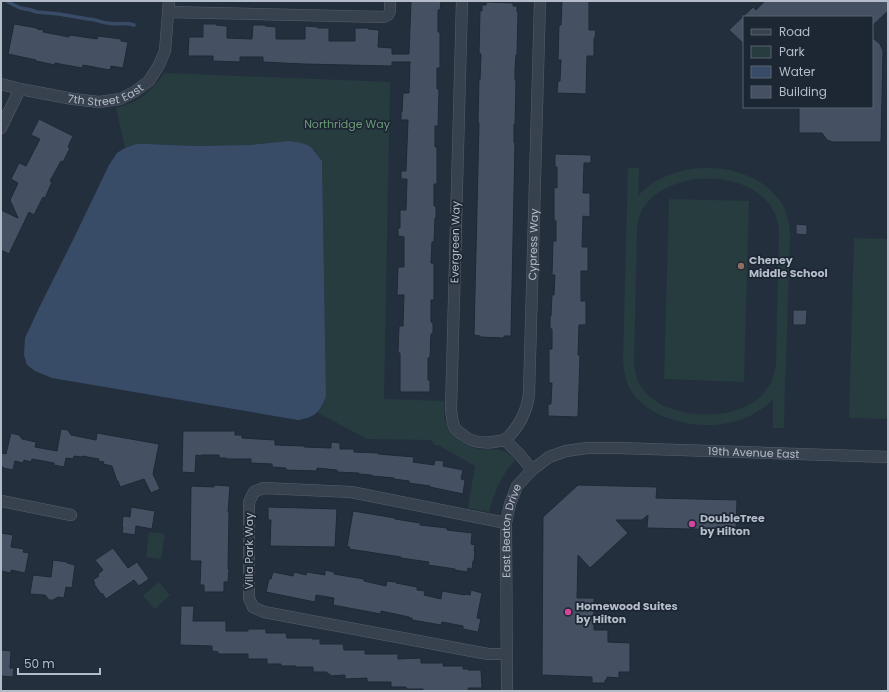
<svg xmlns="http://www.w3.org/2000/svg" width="889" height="692" font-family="Poppins,sans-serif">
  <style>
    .green { fill: #263c3f; fill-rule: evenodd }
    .water { fill: #394c67 }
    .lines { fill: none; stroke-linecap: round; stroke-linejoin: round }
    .stream { stroke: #394c67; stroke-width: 3.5 }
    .building { fill: #455162; stroke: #1f2835 }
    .minor-casing { stroke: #565f6c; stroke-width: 12 }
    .minor { stroke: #38414e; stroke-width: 11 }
    .education-dot { fill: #8d6e63; stroke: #1d2633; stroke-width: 1.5 }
    .hotel-dot { fill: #d1479c; stroke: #1d2633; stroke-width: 1.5 }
    .labels { text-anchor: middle; stroke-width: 3.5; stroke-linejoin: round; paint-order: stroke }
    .street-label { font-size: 11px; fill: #b4bcc9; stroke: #1d2633 }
    .park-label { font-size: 11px; fill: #6b9a76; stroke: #1d2633 }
    .poi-label { font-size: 11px; font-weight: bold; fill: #b4bcc9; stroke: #1d2633; text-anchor: start }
  </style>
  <rect width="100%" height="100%" fill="#242f3e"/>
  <path class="green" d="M165,73L390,82L384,399L444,401C444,408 443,416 446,423C452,437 464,446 478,449C494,451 503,445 515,460C501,476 495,491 489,512L468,508L475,466L438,445H435L431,440L367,439L318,413L323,405L326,396L322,161L315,150L289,141L249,145L196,146L147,144H136L125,148L116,108C122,106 128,104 134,102C147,95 156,84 165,73Z
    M628,168H639L638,196C670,159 745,158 777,197C786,207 789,220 790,234L786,364L785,379L784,428H773V399C746,428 700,431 665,417C651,411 638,403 630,389C625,380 624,370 623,360ZM696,179C732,176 775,189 779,230L776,363C775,375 771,385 763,394C737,423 666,421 643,389C637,381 635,373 634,363L637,230C639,197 667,184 696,179Z
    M669,199L749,201L744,382L664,379Z
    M854,238L888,239V419L849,418Z
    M149,532L165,534L161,559L146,557Z
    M159,582L170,595L155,609L143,596Z"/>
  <path class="water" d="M289,141C309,144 310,144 322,161L326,396C320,413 315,417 298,420L52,378L35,371L27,365L24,355L25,338L39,308L74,238L109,165L117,153L125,148L136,144H147L196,146L249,145Z"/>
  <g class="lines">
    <path class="stream" d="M8,2L20,8L31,10L37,12L59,14L88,19C95,19 100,22 107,23C117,25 124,22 134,25"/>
  </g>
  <path class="building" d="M411,1H441L440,10H438V32H440V68H437V89H439L438,126H435V147H437V184H434V206H436V218H435L434,242H432L431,263H434V300H431V322H433V334H431L430,358H428V380H430V392H400V353H398L399,326H403L404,295H397L398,267H404V237L398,236V228H400V210H406L407,179H401V171H406L408,120H401V112H402L403,93H409L410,62H392V66L304,64L263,62V57H240V62L213,61V56H188L189,37H203V24H216V25L227,26V38L252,39L253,25H266L265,26L276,27V39H305V26L318,27V28H329V41H355V28H368V29L379,30L378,47L392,48V54H409Z
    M562,1H589V30H596L595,38H594V56H587L586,94L557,93L558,81H560L561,60H558L559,25H561Z
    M765,1H888V11L872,26V17H744V44L729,30L753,7L756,10Z
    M486,2L513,3V6H517V12H518L517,55H516L515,69V80H516L515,124H514V143H515L511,336H504V338L480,337V336L474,335L479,123H478L479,79L480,80L481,54H479L480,11H482V5H486Z
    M14,24L37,28V29L44,30L43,32L69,37L70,35L97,39L98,36L121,39V41L128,42L123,68L111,66L110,70L83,65L82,68L55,63V65L36,61V60L8,54Z
    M872,37L880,44L883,51L881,142H833L827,140L822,133H799V107H872Z
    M39,119L73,136L68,147L70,148L63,162L61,161L50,181L52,182L45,198L43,197L34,215L29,212L9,254L1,250V210L18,218L10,200L18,183L11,179L19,163L26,166L40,139L31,135Z
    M555,154L591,155V163H584L583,193H590V217L583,216L582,247H588V271H581V301H586V325H579L578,355H580L578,417L548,416V404H551L552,383H549V349H552V329H550V316H551L552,295H554L555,275H552L553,241H556V221L554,220V187L557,188V167H555Z
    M796,224L807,225V235L796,234Z
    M793,310H807L806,325H793Z
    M61,429L68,430L71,435L96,440L97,433L159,444L153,474L160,489L151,493L144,479L120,487L118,481H117L112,466L103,464L104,462L98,461L99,459L82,456L81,457L74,456L73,459L66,458L64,467L54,465V463L32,459L31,462L24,460L23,463L15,461L13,470L3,468V467L1,466V453L6,454L11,433L19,435L22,439L36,442L35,447L57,451Z
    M183,431H235V435H242V438L275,440V445L304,446V447L331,448V442L340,443V449H354V452L378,453V454L414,457L413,462L434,465L435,460L444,461L443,466L463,470L461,479L465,480L463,494L430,487V486L409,483V481L394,479V478L372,476V475L359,474V473L337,472V470L317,468V471L286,470V468L272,467V464L251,463V459H226V458H219V455H201V456L196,455L195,473L182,472Z
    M214,485L230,486L228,512H229L228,569H229L228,582H224V592H204V585H200L201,561H190L191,486L214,487Z
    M578,485L657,487L656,498L737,500L736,530L647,528L648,515L642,520H616L628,533L590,568L578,555L577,598H594V630H608V642L630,643V672H619V678L607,677V680H605V683H592V677L542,675L543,517Z
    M131,507L155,511L152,529L136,526L135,535L122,533L123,527H122L123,516L130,517Z
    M268,507L337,509L335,547L270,546L271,520H268Z
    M353,511L395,518V519L420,523V525L447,528V530L472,533L471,544L475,545L474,551H475L474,561H473L472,569L468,568L467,572L455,570V569L428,565L429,562L401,558V557L349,549L350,547H347Z
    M1,533L13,535L11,547L24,549L23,552L29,553L25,573L11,570V573L1,571Z
    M113,548L128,568L137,562L149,579L139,586L134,580L106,599L102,593L101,594L94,584L95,583L93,580L99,576L98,574L103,570L95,560Z
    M53,560L67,562V563L75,565L72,588L66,587L64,598L58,597L53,600H49L45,595L30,594L33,575L51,577Z
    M325,570L334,572V574L364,579V581L386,586L387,581L396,582V583L417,587V590L425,591L424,595L441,599L442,591L465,595V594L470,595L471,590L482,593L477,618L481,619L478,632L463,629V626L442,622L441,625L412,620V618H409V617L381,611V614L333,605L334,598L316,595L315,602L266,592L269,579H271L273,572L293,576L294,572L306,575L307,572L325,575Z
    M181,606H194L193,621H226V631H248V629H266V633H286L287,638H312V639H320V644H343L344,650H365V654H398V659L421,658V663H443V666H463V669H468V670H481L482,688H468L469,691H423V689H406V687H391V682H367V678L345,679V675L330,676V674H327V672H313V667H296V666H281V664H267V659H248V654H218V652L212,651V646L180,645Z
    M1,650L11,651L10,668H14L13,677L1,676Z"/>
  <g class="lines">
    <g class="minor-casing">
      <g id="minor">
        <path d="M462,1L451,410C452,416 452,423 455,428C457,431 460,433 463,435C475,445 490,443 505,440"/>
        <path d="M168,12L384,17L388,15L390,11V1"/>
        <path d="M1,84L20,89"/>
        <path id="s1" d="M1,128L20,89L73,99L99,102L120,99L134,92L149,81L159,65L165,51L169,1"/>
        <path id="s2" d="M532,470L520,455L505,440C518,428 527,412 529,394L540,1"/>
        <path d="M1,501L71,515"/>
        <path d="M506,523L351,492L263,488L254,492L249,502V598L253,607L264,612L477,652L488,654H506"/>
        <path id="s3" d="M507,691L506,523L510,504L517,486L532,470L549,457L566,451L587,448H619L888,457"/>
      </g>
    </g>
    <use href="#minor" class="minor"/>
  </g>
  <circle class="education-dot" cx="741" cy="266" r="4"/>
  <g class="hotel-dot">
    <circle cx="692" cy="524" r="4"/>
    <circle cx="568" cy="612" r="4"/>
  </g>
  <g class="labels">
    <g class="street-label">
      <text dy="4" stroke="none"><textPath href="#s1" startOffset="131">7th Street East</textPath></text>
      <text transform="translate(455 242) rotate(-89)" y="4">Evergreen Way</text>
      <text dy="4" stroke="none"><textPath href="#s2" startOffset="243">Cypress Way</textPath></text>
      <text dy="4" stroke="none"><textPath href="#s3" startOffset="456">19th Avenue East</textPath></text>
      <text dy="4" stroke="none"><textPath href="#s3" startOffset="161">East Beaton Drive</textPath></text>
      <text transform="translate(249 551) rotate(-90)" y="4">Villa Park Way</text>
    </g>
    <g class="park-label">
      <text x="347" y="128">Northridge Way</text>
    </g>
    <g class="poi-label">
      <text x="749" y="264">Cheney<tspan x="749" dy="13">Middle School</tspan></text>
      <text x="700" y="522">DoubleTree<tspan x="700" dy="13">by Hilton</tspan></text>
      <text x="576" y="610">Homewood Suites<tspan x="576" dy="13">by Hilton</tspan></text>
    </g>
  </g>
  <rect width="889" height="692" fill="none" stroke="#b4bcc9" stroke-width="4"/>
  <rect x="743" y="16" width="130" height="92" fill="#1d2633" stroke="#59626f"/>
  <rect x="751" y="29" width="20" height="6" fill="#38414e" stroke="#59626f"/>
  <text x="779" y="36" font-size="12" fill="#b4bcc9">Road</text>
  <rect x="751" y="46" width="20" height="12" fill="#263c3f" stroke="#59626f"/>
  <text x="779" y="56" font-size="12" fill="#b4bcc9">Park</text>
  <rect x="751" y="66" width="20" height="12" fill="#394c67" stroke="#59626f"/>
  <text x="779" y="76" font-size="12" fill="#b4bcc9">Water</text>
  <rect x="751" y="86" width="20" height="12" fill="#455162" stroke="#59626f"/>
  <text x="779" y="96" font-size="12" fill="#b4bcc9">Building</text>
  <path d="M18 668v6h82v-6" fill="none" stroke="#b4bcc9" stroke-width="2"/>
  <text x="24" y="668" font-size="12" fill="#b4bcc9" stroke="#1d2633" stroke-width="3" paint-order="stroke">50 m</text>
</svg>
